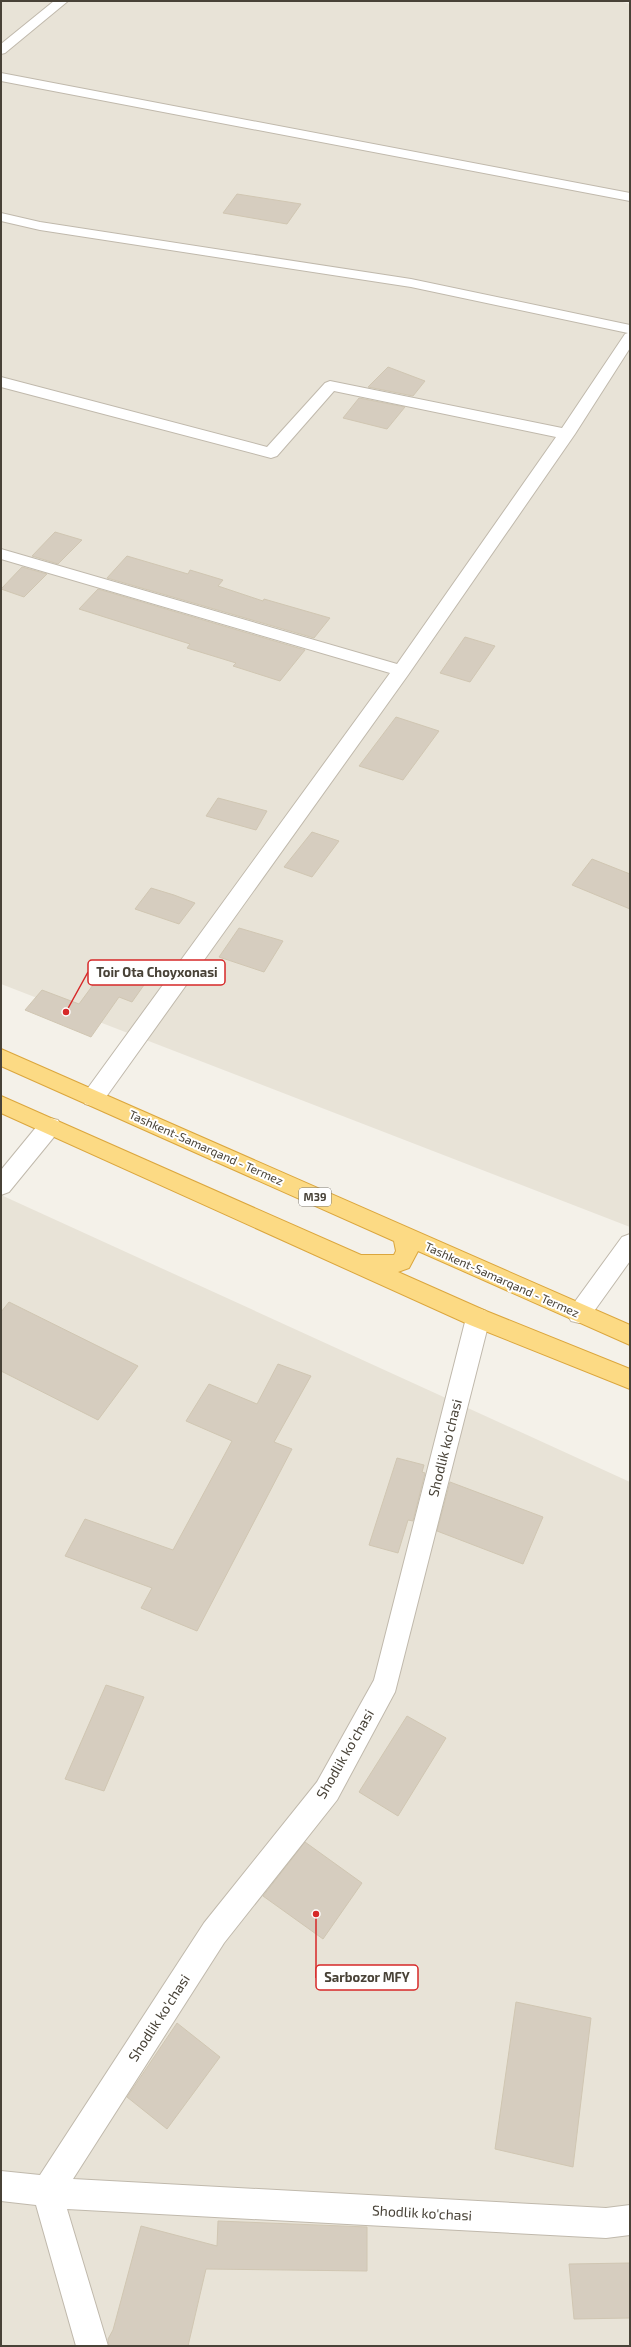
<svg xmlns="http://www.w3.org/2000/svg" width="631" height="2347" font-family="'Exo 2',sans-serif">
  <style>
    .residential { fill: #e8e3d7 }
    .building { fill: #d6cdbf; stroke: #d0c6b2 }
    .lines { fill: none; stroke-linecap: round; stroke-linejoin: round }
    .minor-casing { stroke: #c0b9ac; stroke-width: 2 }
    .trunk-casing { stroke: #dba63d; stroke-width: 2 }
    .minor { fill: #fff; fill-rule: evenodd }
    .trunk { fill: #fcda84; fill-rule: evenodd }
    .labels { text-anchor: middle; stroke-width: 4; stroke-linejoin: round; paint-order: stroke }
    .shield { fill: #fff; stroke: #7f7b73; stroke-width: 1 }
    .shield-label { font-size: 11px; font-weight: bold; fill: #484237 }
    .street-label { font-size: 12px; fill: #484237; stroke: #fff }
    .near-street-label { font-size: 14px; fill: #484237; stroke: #fff }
    .leader { fill: none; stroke: #d62828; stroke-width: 1.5 }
    .callout-dot { fill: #d62828; stroke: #fff; stroke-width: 1.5 }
    .callout { fill: #fff; stroke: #d62828; stroke-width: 1.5 }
    .callout-label { font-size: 13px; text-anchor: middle; font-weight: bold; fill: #484237 }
  </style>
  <rect width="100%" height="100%" fill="#f4f1e9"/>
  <path class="residential" d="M1,1H619L630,4V1227L1,984Z
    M1,1195L630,1482V2346H1Z"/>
  <path class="building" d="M237,194L301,204L287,224L223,213Z
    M388,367L425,381L413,396L368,387Z
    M359,398L405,407L387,429L343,418Z
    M55,532L82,540L58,564L32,556Z
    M127,556L188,574L190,570L223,580L218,586L263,601L264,599L330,618L314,638L107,578Z
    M22,567L47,574L24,597L1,589Z
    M98,589L305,650L280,681L233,666L236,663L187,648L190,644L79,609Z
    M465,637L495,646L470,682L440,673Z
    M396,717L439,731L403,780L359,766Z
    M218,798L267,811L256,830L206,816Z
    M312,832L339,841L312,877L284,867Z
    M592,859L630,874V909L572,885Z
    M151,888L174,895L195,903L179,924L135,909Z
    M239,928L283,941L264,972L219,957Z
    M104,970L144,985L132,1002L119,997L91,1037L25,1010L42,990L79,1004Z
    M9,1302L138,1366L98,1420L1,1371V1312Z
    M278,1364L311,1376L274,1442L292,1449L197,1631L141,1608L152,1588L65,1556L85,1519L173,1550L232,1441L186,1421L209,1384L257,1404Z
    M397,1458L424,1465L422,1472L425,1473L413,1521L408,1520L398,1553L369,1545Z
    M450,1482L543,1517L523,1564L437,1531Z
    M106,1685L144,1697L104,1791L65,1779Z
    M407,1716L446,1738L398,1816L359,1792Z
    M305,1842L362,1883L323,1939L263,1896Z
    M516,2002L591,2018L573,2167L495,2149Z
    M177,2023L220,2057L167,2129L127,2097Z
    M218,2221L367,2227V2271L206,2269L188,2346H109L108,2339L113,2330L141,2226L217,2246Z
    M630,2263V2318L574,2319L569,2264Z"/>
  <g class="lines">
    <g class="minor-casing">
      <path id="minor" d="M54,1H68L5,53L1,54V44Z
        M1,73L630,193V201L1,81Z
        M1,213L40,222L411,279L630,325V348L575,434L408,675L101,1104L93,1106L85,1104L82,1098L85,1092L390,673L1,559V549L397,664L556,437L334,391L277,456L271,458L1,387V377L267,447L325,383L330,381L562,428L625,334L628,333L411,287L40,230L1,221Z
        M50,1118L58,1120L61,1126L58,1132L9,1192L1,1195V1170L42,1120Z
        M630,1234V1261L587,1321L579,1323L571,1321L567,1314L571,1307L622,1237Z
        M478,1308L486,1311L490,1318L395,1692L337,1800L224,1943L73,2179L606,2208L630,2205V2235L606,2238L67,2209L108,2346H76L36,2205L1,2201V2171L40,2175L204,1923L317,1782L374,1680L466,1318L470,1311Z"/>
    </g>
    <g class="trunk-casing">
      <path id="trunk" d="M1,1049L630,1325V1345L418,1251L409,1268L398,1272L486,1311L630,1369V1389L470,1325L1,1113V1096L361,1255H394L396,1251L394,1241L1,1066Z"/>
    </g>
    <use href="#minor" class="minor"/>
    <use href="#trunk" class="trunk"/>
  </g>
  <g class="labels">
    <rect class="shield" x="299" y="1188" width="32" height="18" rx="3"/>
    <g class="shield-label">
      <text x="315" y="1201">M39</text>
    </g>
    <g class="street-label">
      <text transform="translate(206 1148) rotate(24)" y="4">Tashkent-Samarqand - Termez</text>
      <text transform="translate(502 1280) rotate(24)" y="4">Tashkent-Samarqand - Termez</text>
    </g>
    <g class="near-street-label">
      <text transform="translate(445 1448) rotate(-76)" y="5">Shodlik ko'chasi</text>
      <text transform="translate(345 1754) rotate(-60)" y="5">Shodlik ko'chasi</text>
      <text transform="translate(159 2018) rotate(-57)" y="5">Shodlik ko'chasi</text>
      <text transform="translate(422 2213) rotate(3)" y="5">Shodlik ko'chasi</text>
    </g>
  </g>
  <path class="leader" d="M66 1012L88 972M316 1914L316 1978"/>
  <g class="callout-dot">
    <circle cx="66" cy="1012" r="4"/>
    <circle cx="316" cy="1914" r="4"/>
  </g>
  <g class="callout">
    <rect x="88" y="960" width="137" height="25" rx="4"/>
    <rect x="316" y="1965" width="102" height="25" rx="4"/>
  </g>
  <g class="callout-label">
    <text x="157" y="977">Toir Ota Choyxonasi</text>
    <text x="367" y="1982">Sarbozor MFY</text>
  </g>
  <rect width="631" height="2347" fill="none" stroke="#484237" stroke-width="4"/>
</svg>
